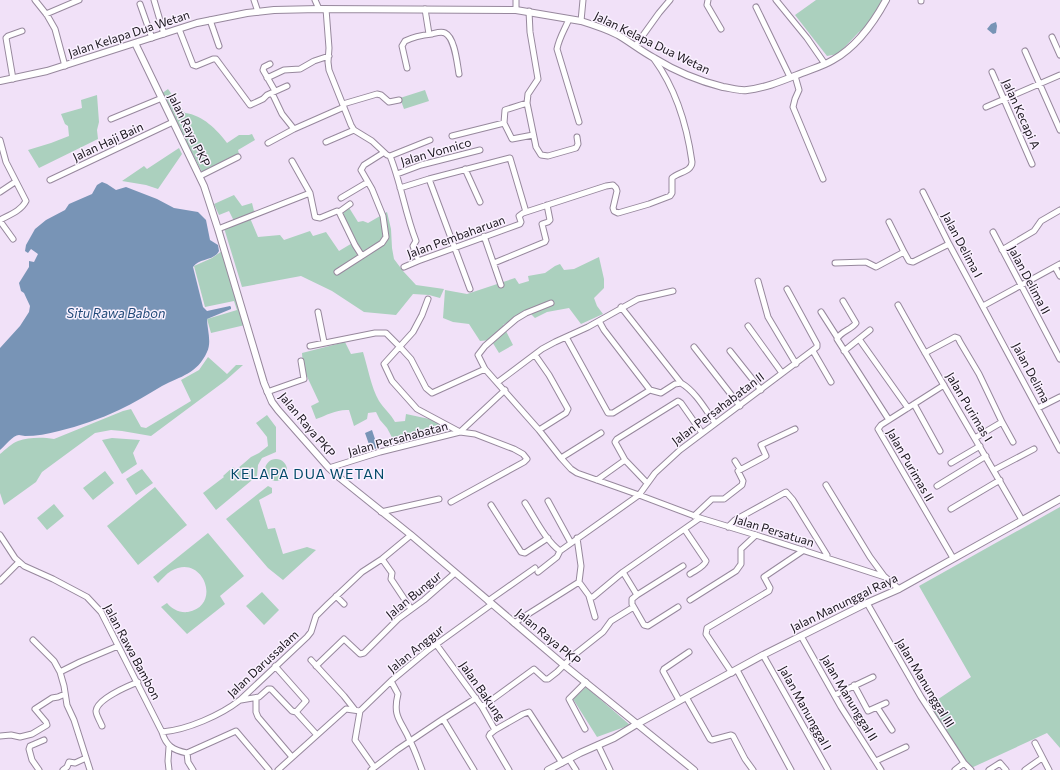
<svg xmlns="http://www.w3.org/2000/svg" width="1060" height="770" font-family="Commissioner,sans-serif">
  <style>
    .green { fill: #abd0be }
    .water { fill: #7894b6 }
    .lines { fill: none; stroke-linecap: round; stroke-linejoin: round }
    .minor-casing { stroke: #97889d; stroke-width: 7 }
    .tertiary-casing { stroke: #97889d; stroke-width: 8 }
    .minor { stroke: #fff; stroke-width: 5 }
    .tertiary { stroke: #fff; stroke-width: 6 }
    .labels { text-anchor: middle; stroke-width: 3; stroke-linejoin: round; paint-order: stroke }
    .street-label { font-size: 12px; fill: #19141c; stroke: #faf1ff }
    .water-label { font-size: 13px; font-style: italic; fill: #224a78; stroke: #faf1ff }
    .quarter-label { font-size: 14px; letter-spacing: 1px; fill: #014867; stroke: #faf1ff }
  </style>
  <rect width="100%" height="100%" fill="#f1e1f8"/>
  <path class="green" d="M816,0H886L868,27L859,32L838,54L827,56L795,15Z
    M168,89L185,113C203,115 217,130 227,143L239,135H249L252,134L255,140L238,150L239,154L202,172L161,94Z
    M425,90L429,101L404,109L400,98Z
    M97,95L99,122L97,130L98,139L39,168L28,150L51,143L69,136L68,126L65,124L61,114L82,108L81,100Z
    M179,148L182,154L158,189L146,185L122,181L144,166L147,169Z
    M234,195L242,206L252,203L254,211L250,218L258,237L280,235L284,240L310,231L313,236L326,232L339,251L354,242L340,215L348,206L358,222L363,221L368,223L387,212L391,229L392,248L394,259L403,271L416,285L444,289L440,298L429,295L413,294L396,315L364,312L332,291L301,276L242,287L224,228L234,221L229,211L219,215L214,204Z
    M222,251L245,325L211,333L207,319L237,310L234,301L205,307L194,266L212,258Z
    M599,257L604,279V288L594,298L597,306L603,314L581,324L569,308L547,312L535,318L528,311L503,325L513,345L499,353L491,340L480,341L469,324L453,322L443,318L445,290L467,294L515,278L519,284L529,281L528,276L545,273L555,266L560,264L564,270L574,269Z
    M345,342L351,354L363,352C368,368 371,387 379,401C384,409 391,414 395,422L405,421L406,414L434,420L448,426L450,430L395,443L387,428L380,420L376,412L368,413L367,419L354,426L349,410C337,409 327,415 316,419L311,406L319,402L303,368L302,353Z
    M208,357L227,374L236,365H243L225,381L151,436L122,431L111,430L95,433L42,472L36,482L4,505L0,493V454C5,450 12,443 18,441C29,437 43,437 54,439L123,411L131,409L141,427L146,428L191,401L181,380L199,370Z
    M267,415L276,427V452L262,458L258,465L257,476L216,510L203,493L224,477L223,476L233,467L236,470L251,457L259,453L268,446L267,437L256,423Z
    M112,438L140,440L133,453L137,464L122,474L102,440Z
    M265 470a11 11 0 1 1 22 0a11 11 0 1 1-22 0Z
    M142,469L153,483L136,495L126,479Z
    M105,471L114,483L93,500L83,488Z
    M268,486L272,488V493L259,500L268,529L275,528L283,554L307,547L316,550L283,580L268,568L226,519Z
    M155,487L187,525L138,565L107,526Z
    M54,504L64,516L47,530L37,518Z
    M1060,507V748L1047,733L969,769L928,706L971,677L919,586Z
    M208,533L244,576L220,596L225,604L187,634L161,607L167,603C172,609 179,613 188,612C223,606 203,552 171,571C166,574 162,579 158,583L153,577Z
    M262,592L279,610L264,625L246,606Z
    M586,687L630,725L597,737L573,699Z"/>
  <path class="water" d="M996,22L997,26L996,33L993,34L987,29L991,24Z
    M102,182L107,184L116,190L126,187L157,199L174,208L198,212L206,220L210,240L218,245L219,251C214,261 199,258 193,267L203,307L207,311L230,306L231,307V309L207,319C207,329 212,342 207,352C197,374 181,376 162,386C148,394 134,403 119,410C100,419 79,426 59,431C48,434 36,436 25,436C23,436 21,435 19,435C13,435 5,446 0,450V348L20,326L29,312L30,306L24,293L21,291L19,283L29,267V261L34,262L38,254L31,249L28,253L25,251L26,245L35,229L46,220L65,210L69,204L92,194L97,185Z
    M372,430L378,448L371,450L365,433Z"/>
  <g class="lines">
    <g class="minor-casing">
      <path id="minor" d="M35,0L47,15L55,29L65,66
        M154,0L164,34
        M254,0L258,12
        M315,0L319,9
        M516,0V10
        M708,0L707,5L721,29
        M776,0L807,38L825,64
        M921,0V1
        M140,4L152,38
        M756,7L790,77
        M326,9L329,48L328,62L329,70L351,125L354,130L372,141L387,155L390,156
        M425,9L429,34
        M529,11L530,32L538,79L528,94L527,103L536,147L541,155L548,156L576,148L578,144L577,137
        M46,14L79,0
        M569,19C565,29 559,38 557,49L579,122
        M210,20L219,46
        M581,21L583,0
        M179,29L193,65L196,66L213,59H216L250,105L263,99L267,95L287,86
        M1052,37L1060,55
        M636,45L659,13L670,0
        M1025,51L1060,130
        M270,64L264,67L263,70L275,91
        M407,68L402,46L405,41C413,37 423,35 432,34C436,33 441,31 445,33C455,38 457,63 459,74
        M992,72L1032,164
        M795,76L799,90L795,99L793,107L823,179
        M267,78L284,70L300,69L314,61L329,56
        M13,79L6,38L8,36L22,31
        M272,93L282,114L294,129
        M343,104L377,94L381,95L389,102L399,100
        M986,107L1060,75
        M111,119L162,98
        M504,123L505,110L527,103
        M452,136L504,123L512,139L533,135
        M0,140L6,162L26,201C21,211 9,215 0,220
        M326,142L354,130
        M268,143L294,129L344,107
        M390,156C401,183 405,213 416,241L413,246L417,257
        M390,156L430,140
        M292,161L310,193L315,217L320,218L337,211L339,212L355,245L362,256
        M465,169L480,202
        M397,174L421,165L480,150
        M200,176L238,157
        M429,179L470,289
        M50,180L173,122
        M400,188L429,179L510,158L526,212
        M0,192L15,182
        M923,192L949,244L1060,450
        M341,198L368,182
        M339,212L350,204
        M0,221L13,239
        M889,222L904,252
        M218,229L310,193
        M993,232L1060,359
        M484,236L501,285
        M1002,250L1034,231L1041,221L1060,210
        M494,263L545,242L546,240L542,224L548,222L550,220L547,205
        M835,263L866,262L876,267L904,252L909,261L913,262L949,244
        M404,267L418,261L520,224L521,222L519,216L523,213L606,186L613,185L616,188L617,191L613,208L614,211L618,213L649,204L670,196L672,193V178C678,172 692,172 692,162C687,126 676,89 654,59
        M1055,267L1060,276
        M337,272L382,243L386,237L383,216L372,189L361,170L364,165L383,153
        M758,281L768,317L796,364
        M428,299L422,315L413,332L384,364L392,381L417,409L460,432L475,434L514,449L523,454L527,459L524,462L451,502
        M843,301L856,323C851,330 841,331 837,339L889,420
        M551,303L526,313L516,319L485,346L478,355L485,369L539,430L561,458L571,469L577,473L639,495L700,518L756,535L885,577L899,589
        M898,305C938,377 981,448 1022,520
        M983,306L1060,264
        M621,307L681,383C696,392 705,409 715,423
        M318,312L324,342
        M821,312L837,337
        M599,321L604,330L650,390
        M748,326L782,373
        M566,337L608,413H613L650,390
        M859,339L908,408
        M310,346L375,333H386L400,347L411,359L426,388L432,393L485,369
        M694,347L740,406
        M730,351L761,390
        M813,351L831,382
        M844,351L870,330
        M925,353L955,337L958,338L960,342L979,374L1002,422L975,438
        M535,355L549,375L568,409L566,413L539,430
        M498,382L542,349L555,342L588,327L638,299L673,291
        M944,385L881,425L878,429L953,558
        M650,390L661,393L675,384L681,383
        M267,392L304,379L301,361
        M914,404L940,451
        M1038,408L1060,397
        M1002,422L1013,442
        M561,458L601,433
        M625,460L615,442L617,439L678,401L681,403L702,433
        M735,461L740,469
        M951,463L980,446
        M329,468L380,452L460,432L505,390
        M994,470L1034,449
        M597,480L625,460L647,483
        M826,485L870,557L884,576
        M937,486L986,456
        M548,501L571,543
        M525,503C535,518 545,540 560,551L639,495L655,473L680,450L817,347V344L787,289
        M491,505L521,552L525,553L548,538
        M951,509L1000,480
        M381,512L439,499
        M694,516L712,499H724L742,485L743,481L738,471L766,456L761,445L795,429
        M728,527L735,520L786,492L793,500L827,555
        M685,530L706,561C704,567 696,570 690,574
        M0,535L15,558L24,566L53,579L87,597L101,612L162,732C166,746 173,750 187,753L236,731L269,770
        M382,559L392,573L391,579L411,609
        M538,572L557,557L560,551
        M623,572L637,595L632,599V604L644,625L648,626L678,607
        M0,581L19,562
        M579,582L590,597H593L623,572L700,518
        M637,595L683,566
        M336,596L344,604
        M589,596L595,617
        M690,600L736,571L741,564V549L756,535
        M488,601L535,568
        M867,603L921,697L964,763L971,770
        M514,623L579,582L581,566L577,538
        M801,636L841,707L881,770
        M33,640L54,661L60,672L64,686L67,705L74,720L90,770
        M436,644L482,707L495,730L523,714L529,712L562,763
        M763,655L828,770
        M311,660L344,696L355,710
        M275,666L306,701L296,712
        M316,666L344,639L360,654L364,653L398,619L424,600L455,573
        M737,670L791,770
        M60,672L80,662L118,646
        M732,673L706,634L707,628L769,591L770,588L764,577L804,550
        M391,681L398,694C392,718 402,721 410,741C415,750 418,760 422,770
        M854,685L868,711L886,703
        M835,695L873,677
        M686,697L710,739L712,740L731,735L733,736L745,759L753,770
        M256,698V712L258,717L292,757
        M241,700L259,697L268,689H271L292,711L296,712L317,735
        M679,700L663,671L664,669L689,652
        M482,707L534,669L545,679H548L557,672L574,655L603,632L611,621L632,608
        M877,707L892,730
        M360,711L355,740L374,767
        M102,726C100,721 96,715 96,711C97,699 128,686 138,682
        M585,729L569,699L586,682
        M495,730L490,734L489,736L509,770
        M162,732C187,730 221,715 240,700L307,637L311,632L316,616L328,604L362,572L382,559L411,535
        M0,736L11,735L20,737L32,734L47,725L46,722L35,709L52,698L58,697L65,694
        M1035,743L1049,770
        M598,745L610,770
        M169,747L168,761L169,770
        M187,753L188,762L193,770
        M569,759L576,770
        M876,761L906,747
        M39,770L32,760L29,749L30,746L44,740
        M63,770L67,767L69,762L75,763L86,758
        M278,770L346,709L360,711L391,681L427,651L492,604
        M371,770L397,750L443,719
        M474,770L443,719L476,698
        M955,770L964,763
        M989,770L1000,763L1006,770
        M1025,770L1042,758"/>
    </g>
    <g class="tertiary-casing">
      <path id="tertiary" d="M135,43L204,186L218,229L264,383L272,402L278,410L329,468L340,478L411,535L564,665L694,770
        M0,81L47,71L197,23L247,13L274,10L319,9L516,10L581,21C594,25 606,29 618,35C630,42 641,51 654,58C675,71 699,81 723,87C731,88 739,91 747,90C766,88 784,80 802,73C812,69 823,66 833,60C856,47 873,24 886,0
        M548,770L580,753L614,738L637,724L763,655L867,603L899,589L1060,499"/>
    </g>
    <use href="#minor" class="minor"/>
    <use href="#tertiary" class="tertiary"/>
  </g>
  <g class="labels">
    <g class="street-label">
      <text transform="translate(129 34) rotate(-18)" y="4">Jalan Kelapa Dua Wetan</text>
      <text transform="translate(652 43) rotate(26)" y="4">Jalan Kelapa Dua Wetan</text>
      <text transform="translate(1021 114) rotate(66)" y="4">Jalan Kecapi A</text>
      <text transform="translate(189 130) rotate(64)" y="4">Jalan Raya PKP</text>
      <text transform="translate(108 142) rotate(-25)" y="4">Jalan Haji Bain</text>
      <text transform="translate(436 152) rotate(-16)" y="4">Jalan Vonnico</text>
      <text transform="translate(456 237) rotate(-20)" y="4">Jalan Pembaharuan</text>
      <text transform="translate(962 245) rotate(62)" y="4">Jalan Delima I</text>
      <text transform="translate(1029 280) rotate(62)" y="4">Jalan Delima II</text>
      <text transform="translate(1031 373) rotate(62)" y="4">Jalan Delima</text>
      <text transform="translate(969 407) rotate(59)" y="4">Jalan Purimas I</text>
      <text transform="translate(718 409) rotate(-37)" y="4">Jalan Persahabatan II</text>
      <text transform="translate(307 425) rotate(50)" y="4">Jalan Raya PKP</text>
      <text transform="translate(398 439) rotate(-15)" y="4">Jalan Persahabatan</text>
      <text transform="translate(910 465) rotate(60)" y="4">Jalan Purimas II</text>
      <text transform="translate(774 531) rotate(17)" y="4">Jalan Persatuan</text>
      <text transform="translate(414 595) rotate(-39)" y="4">Jalan Bungur</text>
      <text transform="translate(844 603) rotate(-26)" y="4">Jalan Manunggal Raya</text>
      <text transform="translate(548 637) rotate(40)" y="4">Jalan Raya PKP</text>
      <text transform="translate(416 649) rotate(-39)" y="4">Jalan Anggur</text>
      <text transform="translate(132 652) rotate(62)" y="4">Jalan Rawa Bambon</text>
      <text transform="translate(263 664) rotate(-43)" y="4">Jalan Darussalam</text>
      <text transform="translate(925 683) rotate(59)" y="4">Jalan Manunggal III</text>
      <text transform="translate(482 691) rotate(55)" y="4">Jalan Bakung</text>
      <text transform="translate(849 698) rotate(59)" y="4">Jalan Manunggal II</text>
      <text transform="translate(805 708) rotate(61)" y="4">Jalan Manunggal I</text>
    </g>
    <g class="water-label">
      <text x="116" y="318">Situ Rawa Babon</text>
    </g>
    <g class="quarter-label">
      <text x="308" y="479">KELAPA DUA WETAN</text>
    </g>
  </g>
</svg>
